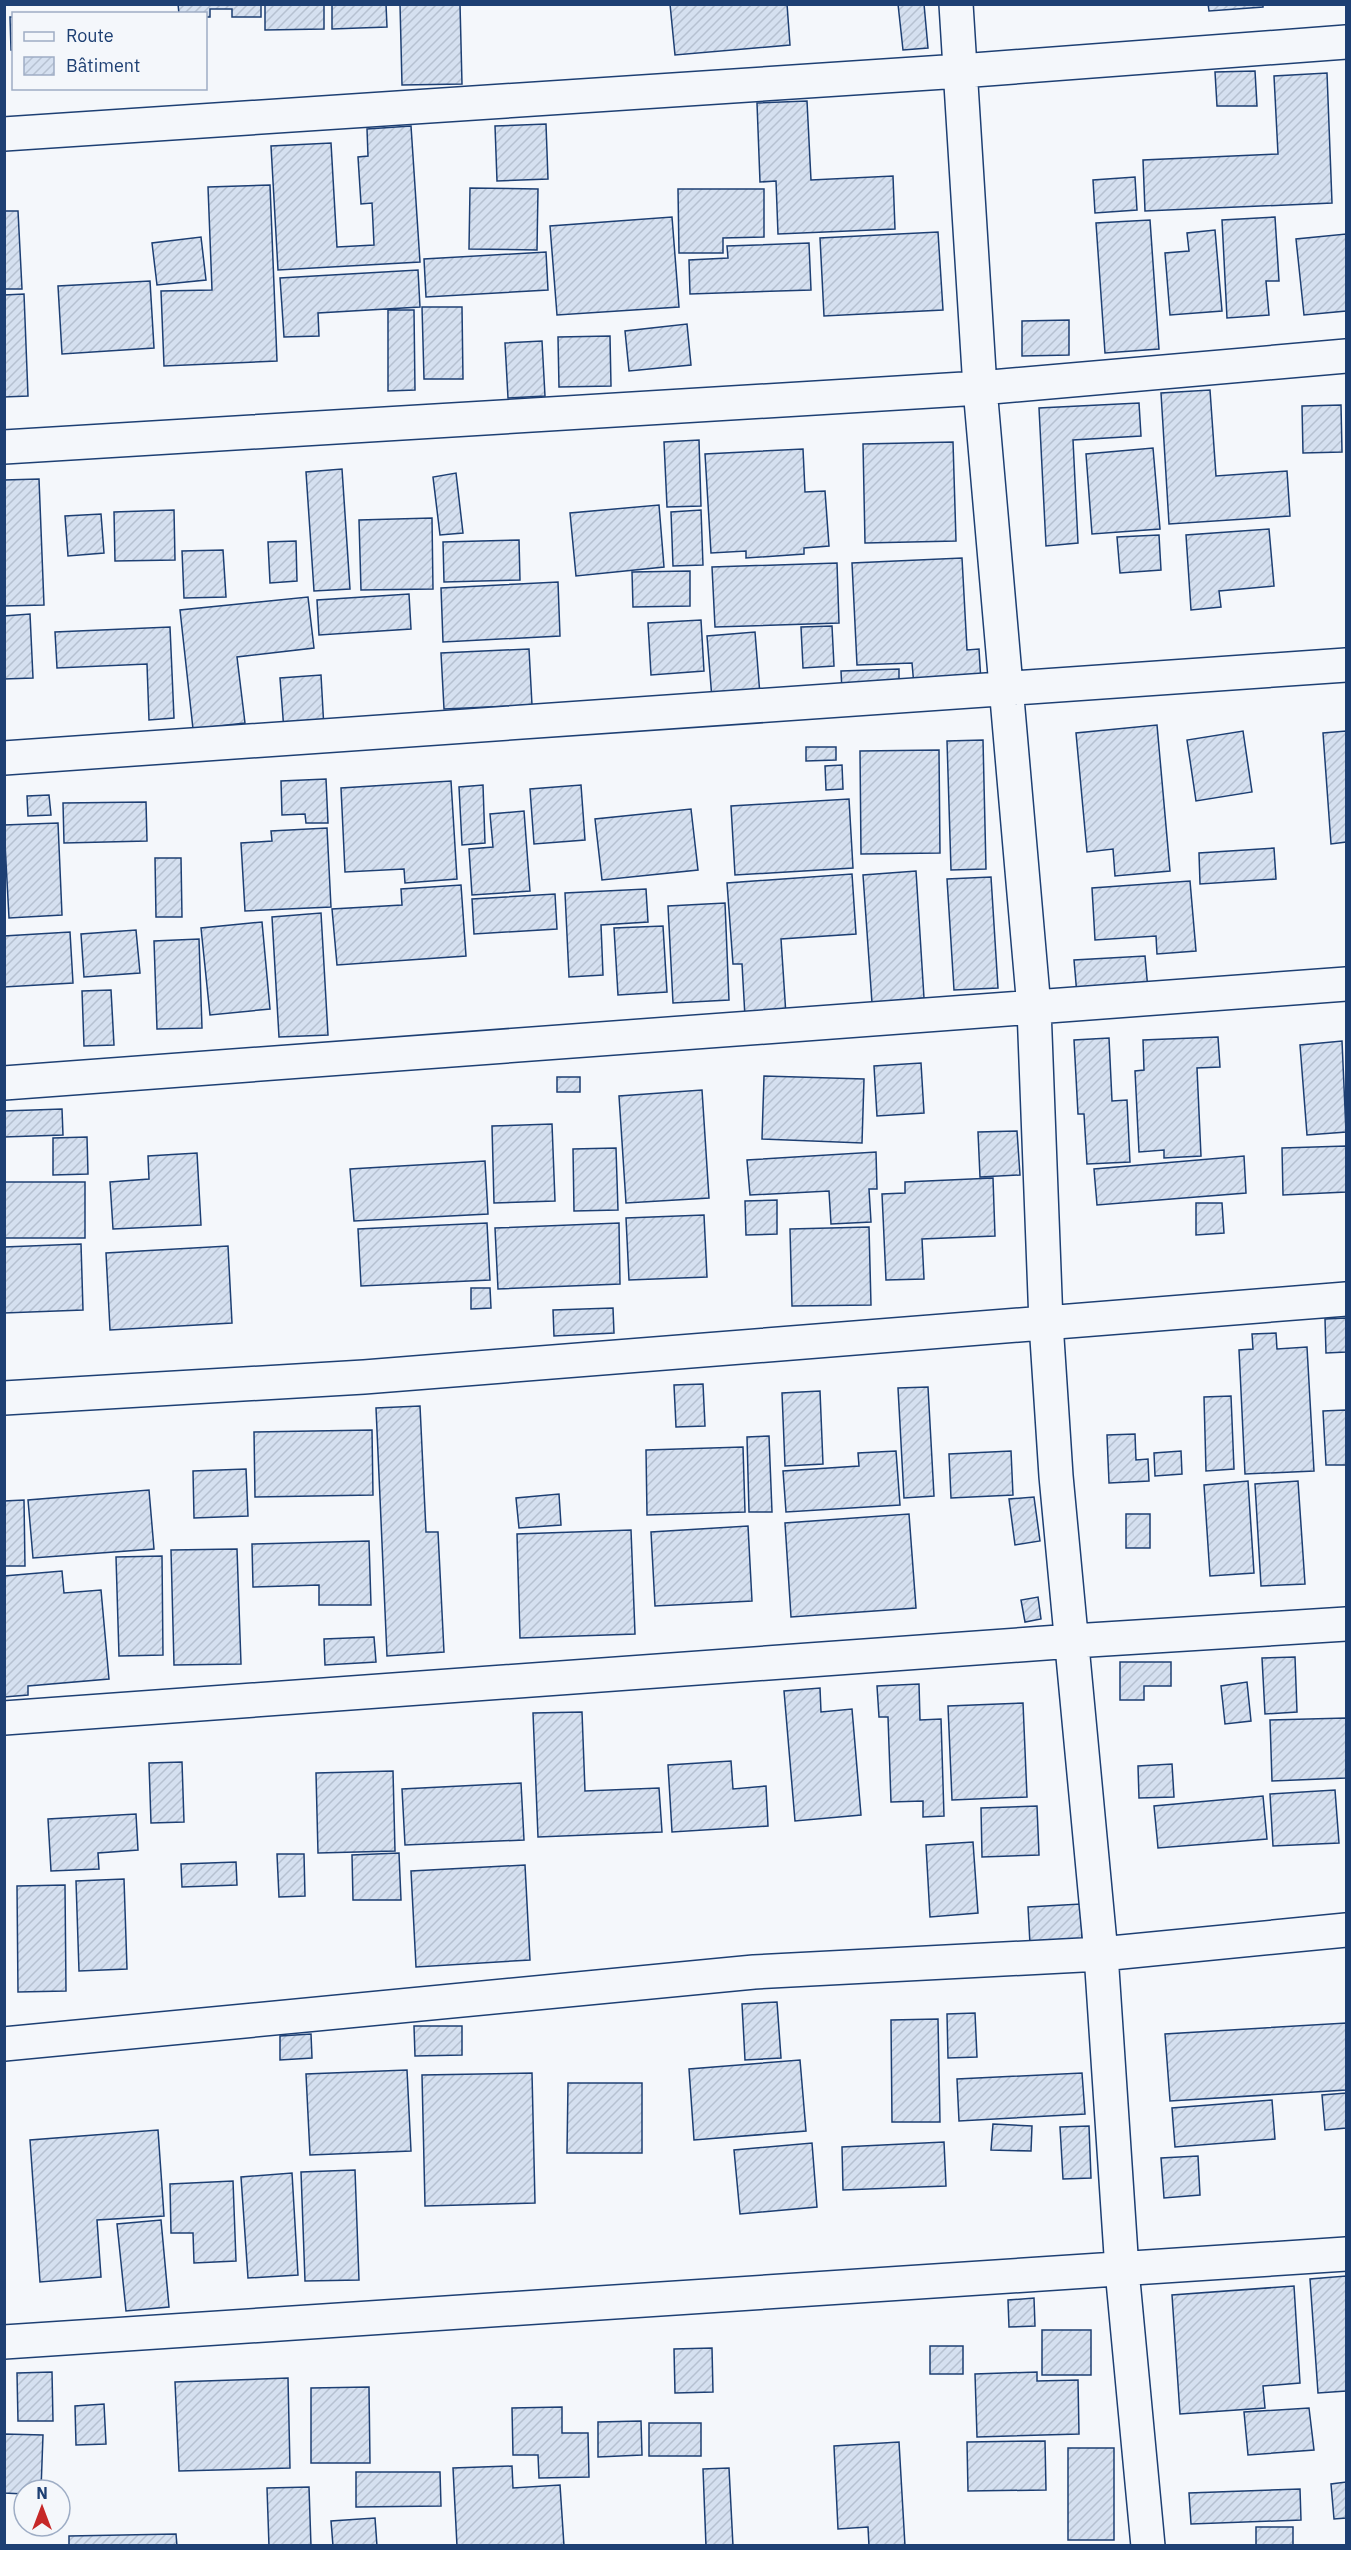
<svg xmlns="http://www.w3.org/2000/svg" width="1351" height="2550" font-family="'IBM Plex Sans',sans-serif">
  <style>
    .building { fill: url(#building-hatch); stroke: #1d3f73; stroke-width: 1.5 }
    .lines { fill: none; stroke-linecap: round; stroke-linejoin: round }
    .minor-casing { stroke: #1d3f73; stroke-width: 36 }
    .minor { stroke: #f4f7fb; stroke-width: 33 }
  </style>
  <defs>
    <pattern id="building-hatch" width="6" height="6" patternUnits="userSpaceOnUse" patternTransform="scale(1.5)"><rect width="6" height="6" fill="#d5e0f0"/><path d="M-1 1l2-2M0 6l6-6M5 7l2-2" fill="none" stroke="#b6c1d1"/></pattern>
  </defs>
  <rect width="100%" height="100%" fill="#f4f7fb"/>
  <path class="building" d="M178,4H261V17H232V9H210V17H206V14H179Z
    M265,4H324V29L265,30Z
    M332,4H386L387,27L332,29Z
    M400,4H460L462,84L402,85Z
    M670,4H787L790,45L675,55Z
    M898,4H924L928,48L903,50Z
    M1208,4H1263V7L1209,11Z
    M10,17H14V50H11Z
    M1255,71L1257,106H1217L1215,72Z
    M1327,73L1332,203L1145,211L1143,160L1278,154L1274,76Z
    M807,101L811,180L893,176L895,229L778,234L776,181L760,182L757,103Z
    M546,124L548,179L497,181L495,126Z
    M411,126L420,262L278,270L271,146L331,143L337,247L374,245L372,203L361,204L358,157L368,156L367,129Z
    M1135,177L1137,210L1095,213L1093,180Z
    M270,185L277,361L164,366L161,291L212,290L208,187Z
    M470,188L538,189L537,250L469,249Z
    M678,189H764V237L723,238V253H679Z
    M4,211H18L22,289H4Z
    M672,217L679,307L557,315L550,226Z
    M1275,217L1279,281H1266L1269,315L1227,318L1222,220Z
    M1150,220L1159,349L1105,353L1096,223Z
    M1215,230L1222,311L1170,315L1165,253L1189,251L1187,233Z
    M938,232L943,310L824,316L820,238Z
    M1346,234V311L1304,315L1296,239Z
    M201,237L206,280L157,285L152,243Z
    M809,243L811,290L690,294L689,260L728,258L727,246Z
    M546,252L548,290L426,297L424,259Z
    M418,270L420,307L318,313L319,336L284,337L280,278Z
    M150,281L154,348L62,354L58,286Z
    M24,294L28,396L4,397V295Z
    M422,307H462L463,379H424Z
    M388,310H414L415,390L388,391Z
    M1069,320V355L1022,356V321Z
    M687,324L691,365L629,371L625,331Z
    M610,336L611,386L559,387L558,337Z
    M542,341L545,396L508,398L505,343Z
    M1210,390L1216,476L1287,471L1290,516L1169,524L1161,393Z
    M1139,403L1141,436L1073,440L1078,543L1046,546L1039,408Z
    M1341,405L1342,452L1303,453L1302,406Z
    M699,440L701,506L667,507L664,442Z
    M953,442L956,541L865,543L863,444Z
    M1153,448L1160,529L1092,534L1086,454Z
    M803,449L805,492L825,491L829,546L804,548V554L746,558V551L711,553L705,454Z
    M342,469L350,589L314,591L306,472Z
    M456,473L463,533L440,535L433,477Z
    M39,479L44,605L4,606V480Z
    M659,505L664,567L576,576L570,513Z
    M174,510L175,560L115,561L114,512Z
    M701,510L703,565L673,566L671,512Z
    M101,514L104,553L68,556L65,516Z
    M432,518L433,589L361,590L359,520Z
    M1269,529L1274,586L1219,591L1221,607L1191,610L1186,535Z
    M1159,535L1161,570L1120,573L1117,537Z
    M519,540L520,580L444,582L443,542Z
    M296,541L297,581L270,583L268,542Z
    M223,550L226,597L184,598L182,551Z
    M962,558L967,650L979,649L981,682L914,686L912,663L857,665L852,563Z
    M837,563L839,623L715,627L712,567Z
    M690,571V606L633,607L632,572Z
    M558,582L560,636L443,642L441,588Z
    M409,594L411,629L319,635L317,600Z
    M308,597L314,648L237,657L245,723L193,729L180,610Z
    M30,614L33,678L4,679V616Z
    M701,620L704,671L651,675L648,623Z
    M832,626L834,666L803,668L801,627Z
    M170,627L174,718L149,720L147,664L57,668L55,632Z
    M755,632L760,695L712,699L707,636Z
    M529,649L532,705L444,709L441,653Z
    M899,669V689L842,691L841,671Z
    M321,675L324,729L284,731L280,678Z
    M1157,725L1170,871L1115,876L1113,849L1087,852L1076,733Z
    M1243,731L1252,792L1196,801L1187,740Z
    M1346,731V842L1331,844L1323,733Z
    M983,740L986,869L951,870L947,741Z
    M806,747H836V760L806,761Z
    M939,750L940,853L861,854L860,751Z
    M842,765L843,789L826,790L825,766Z
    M326,779L328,823H306L305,814L282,815L281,781Z
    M451,781L457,879L405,883L404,869L345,872L341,788Z
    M483,785L485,843L462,845L459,787Z
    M581,785L585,840L534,844L530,789Z
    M49,795L51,815L28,816L27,796Z
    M849,799L853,868L735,875L731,806Z
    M146,802L147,841L64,843L63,803Z
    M691,809L698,870L602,880L595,819Z
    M524,811L530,891L472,895L469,849L493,847L490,814Z
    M58,823L62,915L9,918L4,825Z
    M327,828L331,907L245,911L241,843L272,841L271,831Z
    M1274,848L1276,879L1200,884L1199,853Z
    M155,858H181L182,917H156Z
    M916,871L924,998L872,1003L863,875Z
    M852,874L856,934L781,939L786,1015L745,1017L742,964H733L727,883Z
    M991,877L998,988L954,990L947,879Z
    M1190,881L1196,951L1157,954L1156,936L1095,940L1092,888Z
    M461,885L466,956L337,965L332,909L402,905L401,889Z
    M646,889L648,922L601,925L603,975L569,977L565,893Z
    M555,894L557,929L474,934L472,899Z
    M725,903L729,1000L673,1003L668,906Z
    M321,913L328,1035L279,1037L272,917Z
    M262,922L270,1009L210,1015L201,928Z
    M663,926L667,992L618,995L614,928Z
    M136,930L140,973L84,977L81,934Z
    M70,932L73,983L4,987V936Z
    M199,939L202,1028L157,1029L154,941Z
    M1145,956L1148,990L1077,995L1074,960Z
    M111,990L114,1045L84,1046L82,991Z
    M1218,1037L1220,1067L1197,1068L1201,1156L1164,1158V1150L1139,1152L1135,1071L1144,1070L1143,1040Z
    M1109,1038L1112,1101L1127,1100L1130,1162L1087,1164L1084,1114H1078L1074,1040Z
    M1342,1041L1346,1132L1307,1135L1300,1045Z
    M921,1063L924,1113L877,1116L874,1066Z
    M764,1076L864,1079L862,1143L762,1139Z
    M557,1077H580V1092H557Z
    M702,1090L709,1198L626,1203L619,1096Z
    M62,1109L63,1135L4,1137V1111Z
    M552,1124L555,1201L494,1203L492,1126Z
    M1017,1131L1020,1175L980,1177L978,1132Z
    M87,1137L88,1174L53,1175V1138Z
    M1346,1146V1192L1283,1195L1282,1148Z
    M616,1148L618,1210L574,1211L573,1149Z
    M876,1152L877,1189H869L871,1222L831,1224L829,1191L750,1195L747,1160Z
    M197,1153L201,1225L113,1229L110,1182L149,1179L148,1156Z
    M1244,1156L1246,1193L1097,1205L1094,1169Z
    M485,1161L488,1214L354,1221L350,1169Z
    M993,1178L995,1236L922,1239L924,1279L886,1280L882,1194L905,1193V1182Z
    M4,1182H85V1238H4Z
    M777,1200V1234L746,1235L745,1201Z
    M1196,1203H1222L1224,1233L1196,1235Z
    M704,1215L707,1277L629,1280L626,1218Z
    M487,1223L490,1280L361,1286L358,1229Z
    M619,1223L620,1284L498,1289L495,1228Z
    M869,1227L871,1305L792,1306L790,1229Z
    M81,1244L83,1310L4,1313V1247Z
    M228,1246L232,1323L110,1330L106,1253Z
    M471,1288H490L491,1308L471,1309Z
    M613,1308L614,1333L554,1336L553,1310Z
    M1346,1318V1352L1326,1353L1325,1319Z
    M1276,1333L1277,1349L1307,1347L1314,1471L1245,1474L1239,1350L1253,1349L1252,1334Z
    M703,1384L705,1426L676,1427L674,1385Z
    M928,1387L934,1496L904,1498L898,1388Z
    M820,1391L823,1464L785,1466L782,1393Z
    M1231,1396L1234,1469L1206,1471L1204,1397Z
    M420,1406L426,1532H438L444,1652L387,1656L376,1408Z
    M1346,1410V1465H1326L1323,1411Z
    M372,1430L373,1495L255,1497L254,1432Z
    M1135,1434L1136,1460L1148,1459L1149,1481L1109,1483L1107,1435Z
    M769,1436L772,1512H749L747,1437Z
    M743,1447L745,1512L647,1515L646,1450Z
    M896,1451L900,1505L786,1512L783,1471L859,1466L858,1453Z
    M1011,1451L1013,1495L951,1498L949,1454Z
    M1181,1451L1182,1474L1155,1476L1154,1453Z
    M246,1469L248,1516L194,1518L193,1471Z
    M1248,1481L1254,1573L1210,1576L1204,1485Z
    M1298,1481L1305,1584L1261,1586L1255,1484Z
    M149,1490L154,1549L33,1558L28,1500Z
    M559,1494L561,1525L519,1528L516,1498Z
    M1034,1497L1040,1541L1015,1545L1009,1499Z
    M24,1500L25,1566H4V1501Z
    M909,1514L916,1608L791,1617L785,1523Z
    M1126,1514H1150V1548H1126Z
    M748,1526L752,1601L655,1606L651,1532Z
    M631,1530L635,1634L520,1638L517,1534Z
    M369,1541L371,1605H319V1585L253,1587L252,1544Z
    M237,1549L241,1664L174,1665L171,1550Z
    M162,1556L163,1655L119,1656L116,1557Z
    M62,1571L64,1593L101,1590L109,1679L28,1686V1695L4,1697V1576Z
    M1038,1597L1041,1619L1025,1622L1021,1600Z
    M374,1637L376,1662L325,1665L324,1639Z
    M1295,1657L1297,1712L1265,1714L1262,1658Z
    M1120,1662H1171V1686H1144V1700H1120Z
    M1247,1682L1251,1721L1225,1724L1221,1686Z
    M919,1684L920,1720L941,1719L944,1816L923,1817V1801L891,1802L888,1717H879L877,1686Z
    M820,1688L821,1712L852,1709L861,1815L795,1821L784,1691Z
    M1023,1703L1027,1797L952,1800L948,1706Z
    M582,1712L585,1791L659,1788L662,1832L538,1837L533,1713Z
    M1346,1718V1778L1272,1781L1270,1720Z
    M731,1761L733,1789L766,1786L768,1826L672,1832L668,1765Z
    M182,1762L184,1822L151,1823L149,1763Z
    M1172,1764L1174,1797L1139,1798L1138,1766Z
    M393,1771L395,1851L318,1853L316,1773Z
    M521,1783L524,1840L405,1845L402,1789Z
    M1335,1790L1339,1843L1273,1846L1270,1794Z
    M1263,1796L1267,1839L1158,1848L1154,1806Z
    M1037,1806L1039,1855L982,1857L981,1808Z
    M136,1814L138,1850L98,1853L99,1869L51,1871L48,1819Z
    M973,1842L978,1913L930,1917L926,1845Z
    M399,1853L401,1900H353L352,1855Z
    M277,1854H304L305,1896L279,1897Z
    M236,1862L237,1885L182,1887L181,1864Z
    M525,1865L530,1960L416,1967L411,1871Z
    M124,1879L127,1969L79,1971L76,1881Z
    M65,1885L66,1991L18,1992L17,1886Z
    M1081,1904L1082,1942L1030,1944L1028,1907Z
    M777,2002L781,2058L745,2060L742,2004Z
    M975,2013L977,2057L948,2058L947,2014Z
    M938,2019L940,2122H892L891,2020Z
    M1346,2023V2090L1170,2101L1165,2034Z
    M414,2026H462V2055L415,2056Z
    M311,2034L312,2058L280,2060V2036Z
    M800,2060L806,2131L694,2140L689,2069Z
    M407,2070L411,2151L310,2155L306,2074Z
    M532,2073L535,2203L425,2206L422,2075Z
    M1082,2073L1085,2114L959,2121L957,2079Z
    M568,2083H642V2153H567Z
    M1346,2093V2128L1325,2130L1322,2095Z
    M1272,2100L1275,2139L1175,2147L1172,2108Z
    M993,2124L1032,2126L1031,2151L991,2150Z
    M1089,2126L1091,2178L1063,2179L1060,2127Z
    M158,2130L164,2216L97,2220L101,2277L40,2282L30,2140Z
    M944,2142L946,2186L843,2190L842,2147Z
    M812,2143L817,2207L740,2214L734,2150Z
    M1198,2156L1200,2195L1164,2198L1161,2158Z
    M355,2170L359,2280L305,2281L301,2172Z
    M292,2173L298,2275L248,2278L241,2177Z
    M233,2181L236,2261L194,2263L193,2233H171L170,2184Z
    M161,2220L169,2307L126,2311L117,2224Z
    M1346,2276V2391L1318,2393L1310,2279Z
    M1294,2286L1300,2383L1263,2386L1265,2408L1180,2414L1172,2295Z
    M1034,2298L1035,2326L1009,2327L1008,2300Z
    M1042,2330H1091V2375H1042Z
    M930,2346H963V2374H930Z
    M712,2348L713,2392L675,2393L674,2349Z
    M52,2372L53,2421H18L17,2373Z
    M1037,2372V2381L1078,2380L1079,2434L977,2437L975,2374Z
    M288,2378L290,2468L179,2471L175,2382Z
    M369,2387L370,2463H311V2388Z
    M104,2404L106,2444L76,2445L75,2406Z
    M562,2407V2433H588L589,2477L539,2478L538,2455H513L512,2408Z
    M1309,2408L1314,2450L1248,2455L1244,2412Z
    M641,2421L642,2455L598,2457V2422Z
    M649,2423H701V2456H649Z
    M4,2434L43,2435L41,2490H24V2494L4,2493Z
    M1045,2441L1046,2490L968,2491L967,2442Z
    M899,2442L905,2546H869L868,2527L838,2529L834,2446Z
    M1068,2448H1114V2540H1068Z
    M512,2466L513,2488L560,2485L564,2546H457L453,2468Z
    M729,2468L733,2546H706L703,2469Z
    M356,2472H440L441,2506L356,2507Z
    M1346,2482V2518L1334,2519L1331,2484Z
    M309,2487L311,2546H269L267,2488Z
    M1300,2489L1301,2520L1191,2524L1189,2493Z
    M375,2518L377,2546H333L331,2521Z
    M1256,2527H1293V2546H1256Z
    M176,2534L177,2546H69V2536Z"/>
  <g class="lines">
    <g class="minor-casing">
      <path id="minor" d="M956,4L980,388L1034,1008L1046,1323L1056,1476L1101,1954L1122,2270L1148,2546
        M4,134L960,71L1346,42
        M4,447L980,388L1346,356
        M4,758L1346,665
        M4,1083L1346,984
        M4,1398L364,1377L1346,1299
        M4,1718L1073,1641L1346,1624
        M4,2044L754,1972L1101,1954L1346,1930
        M4,2342L1346,2254"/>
    </g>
    <use href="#minor" class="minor"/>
  </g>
  <rect width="1351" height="2550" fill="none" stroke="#1d3f73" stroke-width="12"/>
  <rect x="12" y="12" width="195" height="78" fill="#f4f7fb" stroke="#9eadc5" stroke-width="1.5"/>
  <rect x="24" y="32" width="30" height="9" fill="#f4f7fb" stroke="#9eadc5" stroke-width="1.5"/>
  <text x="66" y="42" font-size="18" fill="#1d3f73">Route</text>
  <rect x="24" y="57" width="30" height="18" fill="url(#building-hatch)" stroke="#9eadc5" stroke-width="1.5"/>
  <text x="66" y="72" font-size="18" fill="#1d3f73">Bâtiment</text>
  <g transform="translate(42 2508)"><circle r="28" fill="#f4f7fb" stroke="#9eadc5" stroke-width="1.5"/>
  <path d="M0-4.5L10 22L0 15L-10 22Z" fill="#c62828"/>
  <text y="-9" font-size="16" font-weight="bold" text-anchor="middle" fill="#1d3f73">N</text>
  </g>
</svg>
